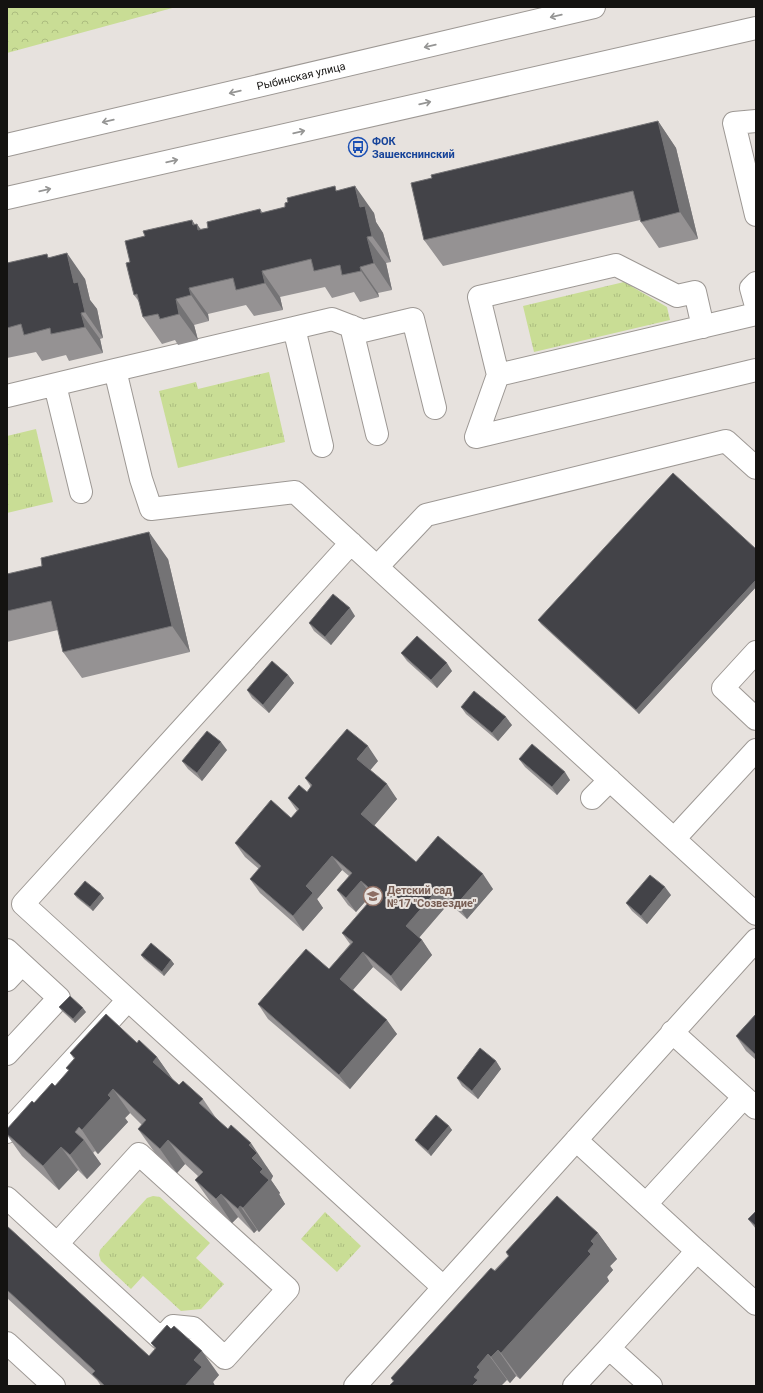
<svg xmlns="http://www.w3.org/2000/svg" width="763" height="1393" font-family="Roboto,sans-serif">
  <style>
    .forest { fill: url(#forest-crowns) }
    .park { fill: url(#park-tufts) }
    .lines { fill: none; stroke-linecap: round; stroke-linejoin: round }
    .minor-casing { stroke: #9d9894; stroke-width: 24 }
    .major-casing { stroke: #9d9894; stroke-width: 24 }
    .minor { stroke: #fff; stroke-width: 22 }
    .major { stroke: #fff; stroke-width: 22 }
    .wall { fill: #959293 }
    .shaded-wall { fill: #747375 }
    .building { fill: #434348; stroke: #747375 }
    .oneway { stroke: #959594 }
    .labels { text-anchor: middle; stroke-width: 4; stroke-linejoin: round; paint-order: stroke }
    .street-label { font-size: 11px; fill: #141311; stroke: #e7e2de }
    .transit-label { font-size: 11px; font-weight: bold; fill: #164399; stroke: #e7e2de; text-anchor: start }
    .education-label { font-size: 11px; font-weight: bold; fill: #785e54; stroke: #e7e2de; text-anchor: start }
  </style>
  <defs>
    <pattern id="forest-crowns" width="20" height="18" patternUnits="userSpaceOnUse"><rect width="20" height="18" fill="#c9dd95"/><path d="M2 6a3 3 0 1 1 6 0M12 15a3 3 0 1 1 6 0" fill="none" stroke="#acbd7f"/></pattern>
    <pattern id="park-tufts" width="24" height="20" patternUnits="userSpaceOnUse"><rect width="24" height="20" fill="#c9dd95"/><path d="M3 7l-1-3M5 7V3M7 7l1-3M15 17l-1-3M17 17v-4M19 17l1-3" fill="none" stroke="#acbd7f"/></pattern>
  </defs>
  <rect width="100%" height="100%" fill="#e7e2de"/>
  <path class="forest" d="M7,7H176L7,53Z"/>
  <path class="park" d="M624,282L667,307L670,320L534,352L523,306Z
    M269,372L285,442L178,468L159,391L196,382L198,389Z
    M36,429L53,502L7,513V436Z
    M153,1196L160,1197L210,1243L196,1258L224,1284L201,1309L181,1311L143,1276L131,1289L101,1261L99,1255L100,1250L147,1198Z
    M325,1212L361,1246L337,1272L301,1239Z"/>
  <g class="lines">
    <g class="minor-casing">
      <path id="minor" d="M756,121L734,123L756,215
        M756,283L751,288L756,306
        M351,326L377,434
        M703,327L695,292L677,296L616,265L479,297L498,375L756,314
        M294,328L332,319L363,331L413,319L435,408
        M115,370L294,328L322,446
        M55,385L81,492
        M7,396L115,370L141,479L151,509L295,492L756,914
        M476,437L756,370
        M476,437L498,375
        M351,543L23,904L443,1287
        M377,567L426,515L726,441L756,468
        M756,652L723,688L756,719
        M592,798L610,780
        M674,839L756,750
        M7,950L59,998L7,1054
        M7,980L22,964
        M672,1032L756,1108
        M7,1132L128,1000
        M576,1140L697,1251L609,1348L651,1386
        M7,1198L161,1339L173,1326L193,1328L225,1358L288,1289L139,1154L57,1244
        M646,1204L744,1097
        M697,1251L756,1304
        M7,1343L54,1386
        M355,1386L756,940
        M574,1386L609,1348"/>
    </g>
    <g class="major-casing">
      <g id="major">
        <path id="s1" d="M7,145L594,7"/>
        <path d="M7,198L756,28"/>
      </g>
    </g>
    <use href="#minor" class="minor"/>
    <use href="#major" class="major"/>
  </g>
  <path class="wall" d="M658,121L676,148L698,239L659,248L641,222L640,220L443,266L424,240Z
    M338,190L374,213L376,222L383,233L391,262L386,263L392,290L378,293L379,297L360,302L354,292L332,298L325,287L280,297L283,310L254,316L246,305L208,314L209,321L194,325L198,340L178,345L175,340L162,344L143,317L140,303L134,295L130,262L195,225L201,229L208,228L260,209L263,213L285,207Z
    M49,257L85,279L90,300L97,309L103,338L100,339L103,353L69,361L66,355L42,361L36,352L7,358V263Z
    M756,549V587L639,714L541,624L538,620Z
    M168,559L190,652L82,678L63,652L58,630L7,642V574Z
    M355,616L331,645L314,631L309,623Z
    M401,653L452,671L437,688L407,661Z
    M288,675L294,683L269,713L252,698L247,690Z
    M461,707L512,725L498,741L466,714Z
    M227,750L202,781L188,769L182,761Z
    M519,759L570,780L557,795L525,767Z
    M378,761L370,770L397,799L374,826L416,862L493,889L467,919L449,903L419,938L422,940L432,955L401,991L373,967L353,990L397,1034L350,1089L268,1019L258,1004L329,969L350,944L342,933L373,897L371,895L356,912L348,905L337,890L349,876L342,870L317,899L323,908L303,931L260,893L250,879L259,869L245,857L235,843L291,818L297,811L288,798L307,792L311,787L305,778Z
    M74,894L104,898L93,911L77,898Z
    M671,895L647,924L632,911L626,903Z
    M141,955L171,960L174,964L164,976L144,959Z
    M59,1007L86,1012L75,1023L62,1011Z
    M756,1014V1060L746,1051L736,1036Z
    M137,1043L157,1057L173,1080L179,1085L203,1099L218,1121L267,1167L273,1176L271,1180L280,1193L279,1194L285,1204L259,1232L257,1230L254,1233L238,1217L232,1223L212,1204L195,1180L198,1176L185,1164L177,1173L155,1153L138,1129L142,1125L130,1113L125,1118L128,1122L98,1154L95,1151L93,1153L101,1164L94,1172L87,1179L78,1170L59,1190L22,1156L7,1135V1129L34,1103L55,1086L69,1071L66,1068L74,1059L70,1053Z
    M496,1061L501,1069L478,1099L462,1086L457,1078Z
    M449,1126L452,1130L431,1156L418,1144L415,1140Z
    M756,1211V1229L748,1219Z
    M7,1226L149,1356L155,1349L151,1343L219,1375L213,1382L215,1386H101L97,1380L7,1298Z
    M598,1233L617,1259L610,1266L613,1270L607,1277L609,1281L520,1379L516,1376L510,1383L507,1380L393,1382L391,1378L508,1256L506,1252Z"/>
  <path class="shaded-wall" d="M658,121L676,148L698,239L680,212Z
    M355,186L374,213L376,222L383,233L391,262L372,236L360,207Z
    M192,220L198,229L197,224L215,250L193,225Z
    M367,237L386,263L392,290L374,263Z
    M67,253L85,279L90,300L97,309L103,338L85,312L74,283Z
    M360,267L378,293L379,297L361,271Z
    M262,271L280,297L283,310L265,283Z
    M189,288L208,314L209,321L191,295Z
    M176,299L194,325L198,340L179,314Z
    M81,313L100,339L103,353L85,327Z
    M149,532L168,559L190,652L172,626Z
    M756,580V587L639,714L636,710Z
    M350,608L355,616L331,645L325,637Z
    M447,663L452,671L437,688L431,680Z
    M288,675L294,683L269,713L263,705Z
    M506,717L512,725L498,741L492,733Z
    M221,742L227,750L202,781L197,773Z
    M368,746L378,761L367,774L357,759Z
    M565,772L570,780L557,795L552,787Z
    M387,784L397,799L371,829L361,814Z
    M332,856L342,870L317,899L323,908L303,931L293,916L306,886Z
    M483,874L493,889L467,919L457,904Z
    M361,881L371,895L356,912L346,898Z
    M665,887L671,895L647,924L641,916Z
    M439,888L449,903L416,941L406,926Z
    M101,894L104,898L93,911L90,907Z
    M422,940L432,955L401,991L391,976Z
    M363,952L373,967L350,993L340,979Z
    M171,960L174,964L164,976L162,972Z
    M83,1008L86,1012L75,1023L73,1019Z
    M387,1020L397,1034L350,1089L339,1075Z
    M157,1057L174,1081L153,1062Z
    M496,1061L501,1069L478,1099L472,1091Z
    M113,1089L130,1113L125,1118L128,1122L98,1154L82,1130L108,1095Z
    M449,1126L452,1130L431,1156L428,1151Z
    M84,1140L101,1164L87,1179L70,1155Z
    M168,1140L185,1164L177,1173L160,1149Z
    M251,1143L273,1176L271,1180L280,1193L279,1194L285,1204L259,1232L243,1208L260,1172L252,1158L249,1145Z
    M61,1147L78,1170L59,1190L43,1166Z
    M221,1194L238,1217L232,1223L216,1199Z
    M240,1206L257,1230L254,1233L238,1209Z
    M598,1233L617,1259L610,1266L613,1270L607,1277L609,1281L520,1379L501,1353L588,1251L591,1241Z
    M498,1350L516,1376L510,1383L491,1357Z
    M202,1351L219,1375L213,1382L215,1386H185L194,1360Z
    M488,1354L507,1380L501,1386H472L477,1367Z"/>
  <path class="building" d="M658,121L680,212L641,222L633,191L424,240L411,183L432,178L431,175Z
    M335,186L336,191L355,186L360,207L365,206L372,236L367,237L374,263L360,267L361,271L342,275L340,265L314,271L311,259L262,271L265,283L236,290L233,278L189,288L191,295L176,299L179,314L160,319L158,314L143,317L137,294L134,295L126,263L130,262L125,241L145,236L143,231L192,220L193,225L197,224L198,230L208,228L207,222L260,209L261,213L285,207V203L288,202L287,198Z
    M67,253L74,283L78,282L85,312L81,313L85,327L51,334L50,328L24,335L21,324L7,328V263L47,254L48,258Z
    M673,473L756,549V580L636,710L538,620Z
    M149,532L172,626L63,652L51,601L7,611V574L42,566L41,558Z
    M333,594L350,608L325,637L309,623Z
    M417,636L447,663L431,680L401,653Z
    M272,661L288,675L263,705L247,690Z
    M474,691L506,717L492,733L461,707Z
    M347,729L368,746L357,759L387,784L361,814L416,862L438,836L483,874L457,904L439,888L406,926L422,940L391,976L363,952L340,979L387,1020L339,1075L258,1004L306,949L329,969L353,942L342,933L376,894L361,881L346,898L337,890L352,873L332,856L306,886L313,893L293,916L250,879L261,866L235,843L271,800L291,818L299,809L288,798L299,785L307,792L312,785L305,778Z
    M207,731L221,742L197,773L182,761Z
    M532,744L565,772L552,787L519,759Z
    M650,875L665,887L641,916L626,903Z
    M85,881L101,894L90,907L74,894Z
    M151,943L171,960L162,972L141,955Z
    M70,996L83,1008L73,1019L59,1007Z
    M106,1014L137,1043L139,1040L157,1057L153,1062L179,1085L183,1081L203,1099L199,1103L228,1129L231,1125L251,1143L249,1145L257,1153L252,1158L263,1169L260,1172L269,1180L243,1208L240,1206L238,1209L221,1194L216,1199L195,1180L203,1172L168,1140L160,1149L138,1129L146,1120L113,1089L108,1095L111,1098L82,1130L79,1127L75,1132L84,1140L70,1155L61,1147L43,1166L7,1134V1129L32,1101L34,1103L52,1083L55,1086L69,1070L66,1068L75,1058L70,1053Z
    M756,1014V1055L736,1036Z
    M480,1048L496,1061L472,1091L457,1078Z
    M436,1115L449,1126L428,1151L415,1140Z
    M557,1196L598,1233L591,1241L594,1244L588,1251L591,1254L501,1353L498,1350L491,1357L488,1354L477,1367L480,1370L474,1377L478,1380L472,1386H389L394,1381L391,1378L491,1268L495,1271L509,1256L506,1252Z
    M756,1211V1226L748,1219Z
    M7,1226L149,1356L156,1348L151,1343L167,1325L171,1329L174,1326L202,1351L194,1360L202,1367L185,1386H105L92,1374L95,1371L7,1290Z"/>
  <defs><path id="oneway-shaft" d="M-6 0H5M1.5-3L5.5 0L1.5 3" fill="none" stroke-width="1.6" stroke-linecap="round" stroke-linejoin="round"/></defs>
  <g class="oneway">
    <use href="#oneway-shaft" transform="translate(556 16) rotate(167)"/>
    <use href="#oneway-shaft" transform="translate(430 46) rotate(167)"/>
    <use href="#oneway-shaft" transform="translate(235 92) rotate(167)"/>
    <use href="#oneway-shaft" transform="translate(425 103) rotate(-13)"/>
    <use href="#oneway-shaft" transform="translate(108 121) rotate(167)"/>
    <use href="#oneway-shaft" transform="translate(299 132) rotate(-13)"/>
    <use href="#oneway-shaft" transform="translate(172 161) rotate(-13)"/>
    <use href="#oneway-shaft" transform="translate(45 190) rotate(-13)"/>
  </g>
  <defs>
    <g id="bus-ring" transform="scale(1)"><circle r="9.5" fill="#e7e2de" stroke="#1a4fb4" stroke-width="1.5"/><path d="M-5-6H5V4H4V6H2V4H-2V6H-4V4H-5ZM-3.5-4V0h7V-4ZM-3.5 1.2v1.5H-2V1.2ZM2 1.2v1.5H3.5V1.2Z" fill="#1a4fb4"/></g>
    <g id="school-ring" transform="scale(1)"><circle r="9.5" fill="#e7e2de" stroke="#8d6e63" stroke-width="1.5"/><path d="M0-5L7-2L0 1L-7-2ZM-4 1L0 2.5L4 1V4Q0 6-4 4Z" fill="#8d6e63"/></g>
  </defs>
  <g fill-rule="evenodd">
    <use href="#bus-ring" x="358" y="147"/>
    <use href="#school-ring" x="373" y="896"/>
  </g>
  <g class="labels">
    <g class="street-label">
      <text dy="4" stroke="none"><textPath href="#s1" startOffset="302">Рыбинская улица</textPath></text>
    </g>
    <g class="transit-label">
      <text x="372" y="145">ФОК<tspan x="372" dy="13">Зашекснинский</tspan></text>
    </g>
    <g class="education-label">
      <text x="387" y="894">Детский сад<tspan x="387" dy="13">№17 "Созвездие"</tspan></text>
    </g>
  </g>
  <rect width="763" height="1393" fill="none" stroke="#141311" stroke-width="16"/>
</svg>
